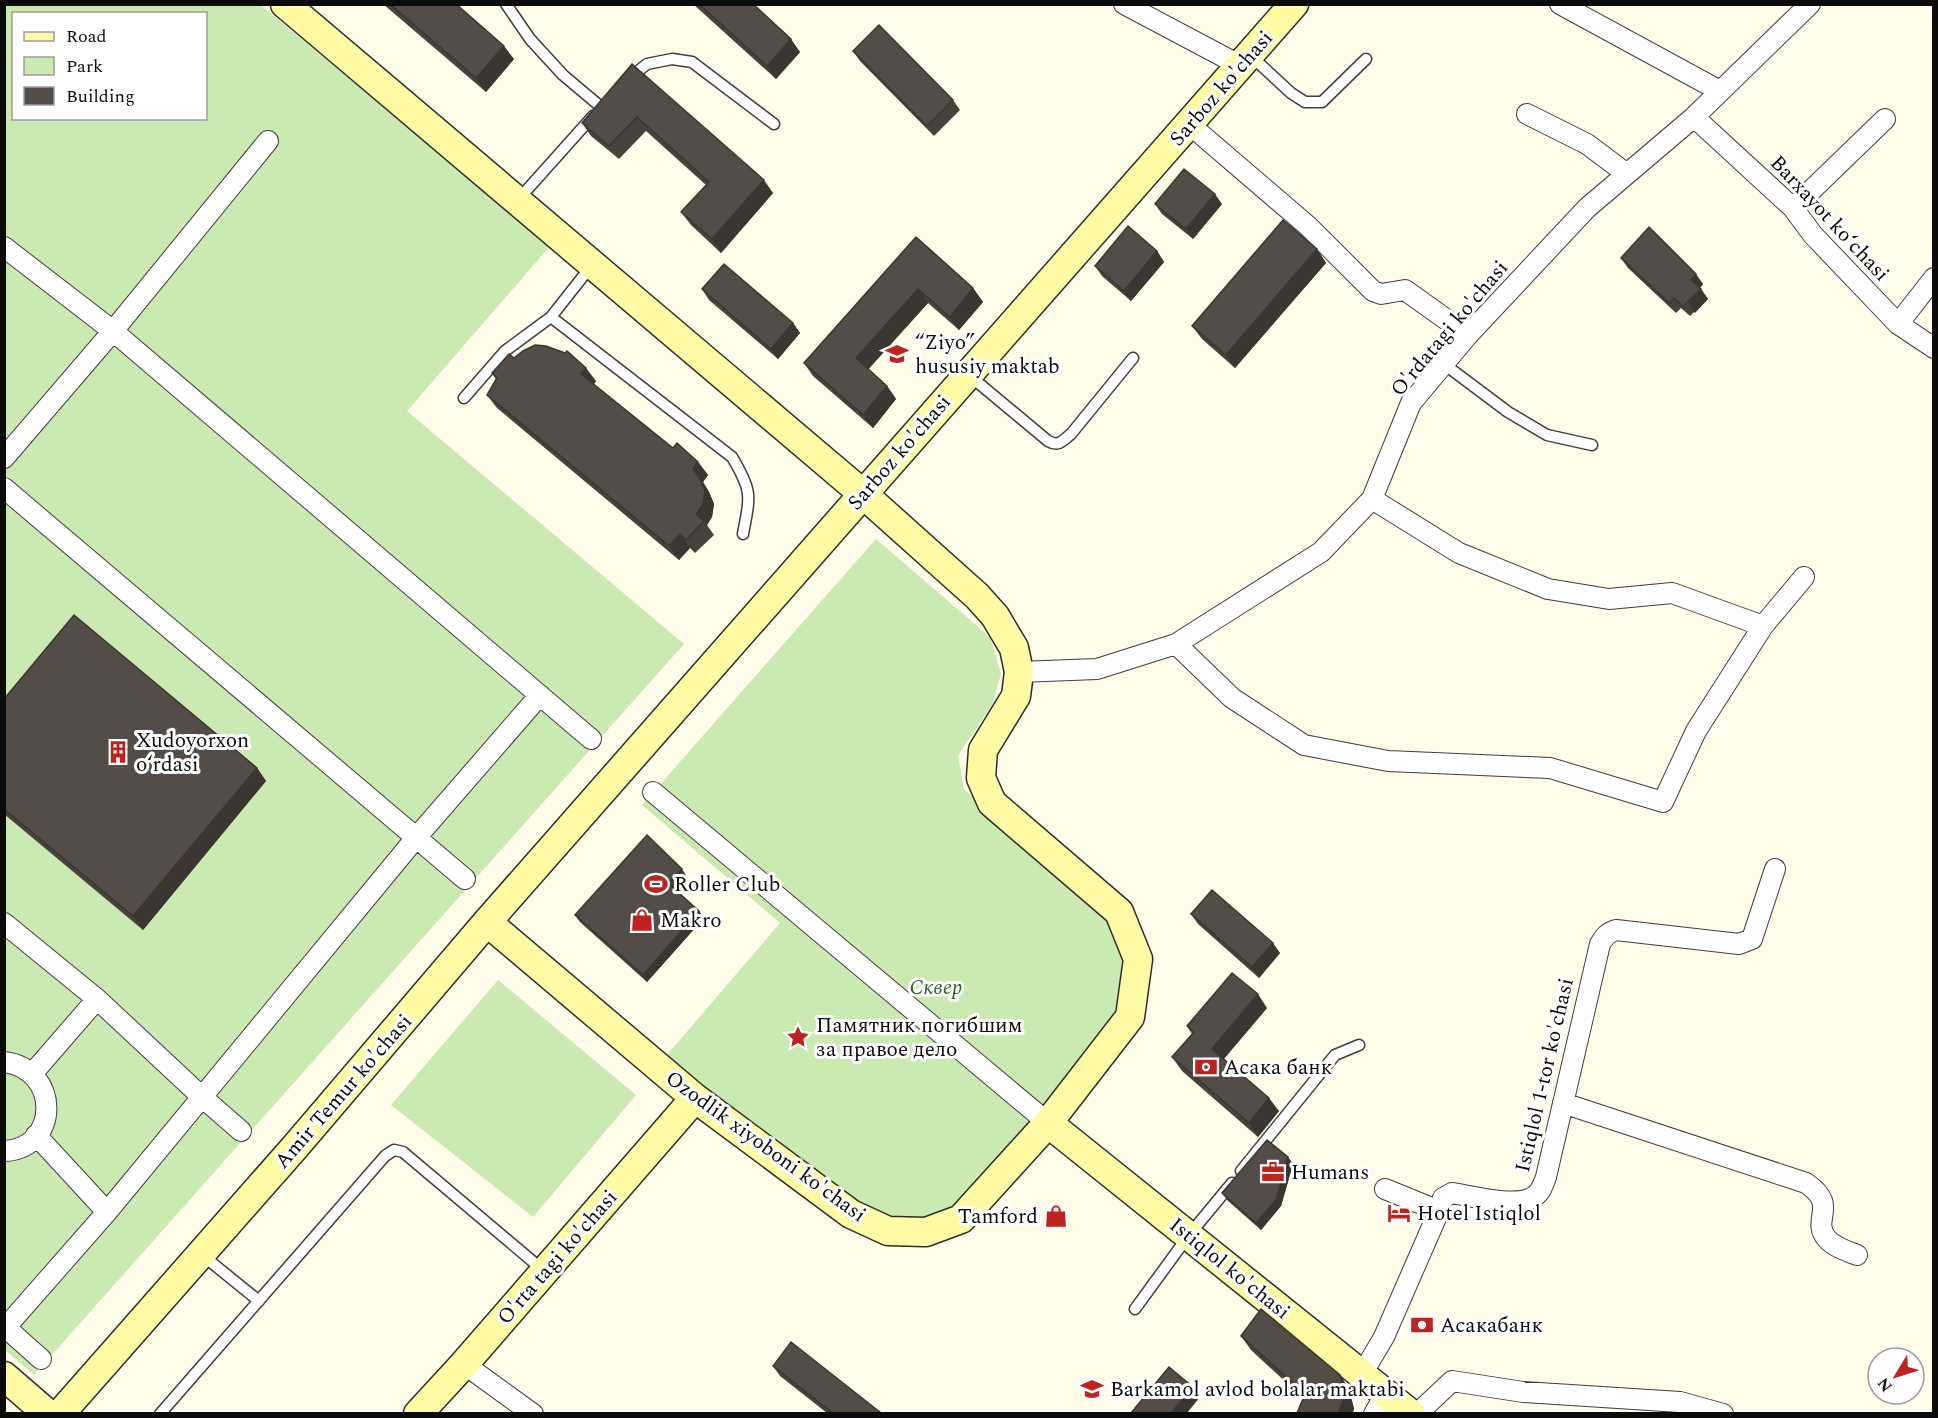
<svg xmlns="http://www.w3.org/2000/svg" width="1938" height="1418" font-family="Spectral,serif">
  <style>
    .green { fill: #cbeab2; fill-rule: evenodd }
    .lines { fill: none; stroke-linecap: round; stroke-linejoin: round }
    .lane-casing { stroke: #3e3e3e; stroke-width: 13 }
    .street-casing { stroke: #3e3e3e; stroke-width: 22 }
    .secondary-casing { stroke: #2d2d2d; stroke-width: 31 }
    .lane { stroke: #fff; stroke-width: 10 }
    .street { stroke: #fff; stroke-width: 20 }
    .secondary { stroke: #fffba4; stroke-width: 28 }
    .wall { fill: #48423d }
    .shaded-wall { fill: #3b3632 }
    .building { fill: #544d47; stroke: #3b3632; stroke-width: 1.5 }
    .labels { text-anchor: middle; stroke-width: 6; stroke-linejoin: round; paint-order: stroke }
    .street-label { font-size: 21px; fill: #0b0b0b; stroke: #fff }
    .poi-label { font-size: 21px; fill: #0b0b0b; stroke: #fff; text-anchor: start }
    .park-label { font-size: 21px; font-style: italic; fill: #24641a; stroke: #fff }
  </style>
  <rect width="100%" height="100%" fill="#fffce9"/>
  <path class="green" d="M5,5H261L550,246L407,411L684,644L34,1375L5,1350ZM14,14H206V118H14Z
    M876,539L990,637L1001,674L992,705L958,755L964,789L1109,911L1129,984L1107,1050L959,1211L912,1227L849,1207L667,1055L780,923L642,805Z
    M498,980L636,1095L533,1217L391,1105Z"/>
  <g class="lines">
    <g class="lane-casing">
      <path id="lane" d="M506,4L530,39L563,75L601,107
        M1251,56L1291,93L1305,102H1322L1366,59
        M628,79L647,64L672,59L692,62L774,124
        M517,201L593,116
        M551,317L732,457C753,492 750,496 743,534
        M1444,364L1508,412L1547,435L1592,445
        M970,376L1048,441C1059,447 1062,441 1071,434L1133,358
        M464,398L505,351L551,317L592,265
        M1241,1171L1335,1055L1359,1045
        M201,1254L259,1301
        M1135,1309L1189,1235L1232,1183
        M160,1414L385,1156L394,1150L403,1152L544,1271"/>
    </g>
    <g class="street-casing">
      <path id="street" d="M1124,4L1241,66
        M1560,4L1720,91
        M1527,114L1587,144L1627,174
        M1694,117L1793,208L1813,235L1898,324L1934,348
        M1189,124L1308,226L1373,291L1381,294L1405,290L1468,335
        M1793,208L1885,119
        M4,247L113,331L591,739
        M1898,324L1934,278
        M4,458L113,331L268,141
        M4,488L465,879
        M1372,499L1459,553L1548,589L1609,599L1672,593L1763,626
        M1176,644L1232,698L1304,745L1388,761L1550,768L1663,802L1696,731L1763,626L1804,577
        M1019,672L1097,669L1176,644L1321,552L1372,499L1411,403L1468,335L1587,208L1694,117L1810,4
        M653,792L1048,1123
        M4,923L97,999L202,1097L241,1131
        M4,1062C61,1069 60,1149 4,1151
        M32,1074L97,999
        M1563,1103L1806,1183C1840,1206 1810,1219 1827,1239C1834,1247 1847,1251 1857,1255
        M36,1135L107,1212
        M1385,1189L1439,1211
        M4,1326L41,1359
        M6,1327L107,1212L415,839L540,695
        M464,1364L533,1414
        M1362,1374L1384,1337L1439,1211L1443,1198L1452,1193C1472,1196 1516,1208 1533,1197C1541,1193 1543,1185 1546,1177L1600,944C1605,936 1607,933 1616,930L1739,944L1752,939L1775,869
        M1374,1414L1386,1393
        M1417,1414L1452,1381L1523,1392L1680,1402L1723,1414"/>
    </g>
    <g class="secondary-casing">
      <path id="secondary" d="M285,4L862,493L977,596L995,616L1014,648L1019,672L1016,696L983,750L981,778L992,803L1119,912L1138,959L1130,1017L1048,1123L961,1219L926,1232L888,1231L851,1214L695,1098L487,922
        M1048,1123L1411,1414
        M4,1376L48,1414
        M60,1414L295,1147L487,922L1294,4
        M418,1414L464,1364L695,1098"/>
    </g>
    <use href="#lane" class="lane"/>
    <use href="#street" class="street"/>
    <use href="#secondary" class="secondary"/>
  </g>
  <path class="wall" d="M383,4H456L514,59L486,92Z
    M693,4H753L800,52L776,79Z
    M853,51L953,100L960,110L934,136L860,61Z
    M632,64L773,193L721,253L691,225L681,212L706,185L646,131L619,159L591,136L582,123Z
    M1155,204H1222L1193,239L1162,214Z
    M916,237L973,288L983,302L959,330L928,303L868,369L887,386L896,399L873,428L813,376L804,363Z
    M1317,249L1326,263L1235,368L1202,339L1192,326Z
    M1157,251L1164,262L1131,301L1102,276L1095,266Z
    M1621,258L1703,284L1700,288L1708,299L1690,316L1681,308L1676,313L1628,268Z
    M702,289L793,323L800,333L778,359L709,300Z
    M514,358L596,381L594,384L673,448L698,462L708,475L703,482L709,492L714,504L712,517L707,525L714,535L695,553L690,548L679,560L497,408L487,395L496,379L492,373Z
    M4,699L257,768L266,781L143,930L4,814Z
    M682,869L686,875L674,889L699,911L704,918L647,982L580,922L575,915Z
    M1191,914L1280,953L1259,978L1198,924Z
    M1267,1008L1224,1059L1279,1111L1258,1137L1182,1071L1172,1057L1192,1034L1187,1026Z
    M1288,1157L1293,1164L1281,1206L1261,1230L1227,1200L1222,1193Z
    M1241,1336L1340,1375L1349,1389L1354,1409L1303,1398L1251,1350Z
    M773,1366L881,1413H827L780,1376Z"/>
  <path class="shaded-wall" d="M791,39L800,52L776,79L767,66Z
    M504,46L514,59L486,92L476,78Z
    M764,180L773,193L721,253L712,239Z
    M1215,194L1222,204L1193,239L1186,229Z
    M1317,249L1326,263L1235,368L1226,355Z
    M1157,251L1164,262L1131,301L1124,291Z
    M1696,274L1703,284L1698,290L1691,280Z
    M973,288L983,302L959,330L950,317Z
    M918,289L928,303L866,372L856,358Z
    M1701,289L1708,299L1695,313L1688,302Z
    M793,323L800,333L778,359L771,349Z
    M586,368L596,381L591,388L581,374Z
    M887,386L896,399L873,428L863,415Z
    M698,462L708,475L703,482L709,492L714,504L712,517L707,525L696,514L693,469Z
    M680,534L690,548L679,560L669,546Z
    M257,768L266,781L143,930L133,916Z
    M699,911L704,918L647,982L643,975Z
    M1273,943L1280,953L1259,978L1252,967Z
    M1258,994L1267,1008L1221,1062L1212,1049Z
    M1269,1098L1279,1111L1258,1137L1249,1123Z
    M1288,1157L1293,1164L1281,1206L1261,1230L1256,1223Z
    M1340,1375L1349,1389L1354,1409L1353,1413H1338Z
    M1193,1387L1200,1397L1187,1413H1171Z"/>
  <path class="building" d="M390,4H456L504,46L476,78Z
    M699,4H753L791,39L767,66Z
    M879,25L953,100L927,126L853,51Z
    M632,64L764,180L712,239L681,212L709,182L637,117L609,146L582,123Z
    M1184,169L1215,194L1186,229L1155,204Z
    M1283,220L1317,249L1226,355L1192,326Z
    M1128,226L1157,251L1124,291L1095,266Z
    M1649,227L1696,274L1691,280L1701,289L1683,306L1674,298L1669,303L1621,258Z
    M916,237L973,288L950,317L918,289L856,358L887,386L863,415L804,363Z
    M724,264L793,323L771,349L702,289Z
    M535,345L546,346L565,353L567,351L586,368L581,374L673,448L677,443L698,462L693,469L700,479L705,491L703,504L696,514L704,521L686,540L680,534L669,546L487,395L497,378L492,373L509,354L514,358L523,351Z
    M74,615L257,768L133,916L4,809V699Z
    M647,835L682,869L668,883L699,911L643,975L575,915Z
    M1212,890L1273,943L1252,967L1191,914Z
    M1232,973L1258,994L1212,1049L1269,1098L1249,1123L1172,1057L1194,1032L1187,1026Z
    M1267,1140L1288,1157L1276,1200L1256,1223L1222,1193Z
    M1261,1309L1340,1375L1345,1396L1338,1413H1297L1305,1394L1241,1336Z
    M791,1342L881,1413H833L773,1366Z
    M1169,1367L1193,1387L1171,1413H1131Z"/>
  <defs>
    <g id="school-bare" transform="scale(1.8)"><path d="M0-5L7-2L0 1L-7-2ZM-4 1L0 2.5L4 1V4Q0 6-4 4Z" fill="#be2320" stroke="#fff" stroke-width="2.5" paint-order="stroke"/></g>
    <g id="building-bare" transform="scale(1.8)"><path d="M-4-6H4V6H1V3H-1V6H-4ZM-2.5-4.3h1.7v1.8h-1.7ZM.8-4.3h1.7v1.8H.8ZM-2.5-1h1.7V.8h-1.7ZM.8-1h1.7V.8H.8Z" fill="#be2320" stroke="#fff" stroke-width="2.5" paint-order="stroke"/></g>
    <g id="stadium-bare" transform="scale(1.8)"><path d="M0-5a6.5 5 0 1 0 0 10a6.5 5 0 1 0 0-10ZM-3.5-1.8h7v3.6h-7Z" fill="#be2320" stroke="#fff" stroke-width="2.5" paint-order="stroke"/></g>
    <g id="shop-bare" transform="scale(1.8)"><path d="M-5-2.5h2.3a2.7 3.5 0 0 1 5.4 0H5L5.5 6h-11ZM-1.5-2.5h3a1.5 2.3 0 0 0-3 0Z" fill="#be2320" stroke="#fff" stroke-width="2.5" paint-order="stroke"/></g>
    <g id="sight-bare" transform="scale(1.8)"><path d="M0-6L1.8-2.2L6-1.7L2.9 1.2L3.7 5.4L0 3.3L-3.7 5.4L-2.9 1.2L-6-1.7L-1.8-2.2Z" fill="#be2320" stroke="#fff" stroke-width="2.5" paint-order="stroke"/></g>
    <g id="bank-bare" transform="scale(1.8)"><path d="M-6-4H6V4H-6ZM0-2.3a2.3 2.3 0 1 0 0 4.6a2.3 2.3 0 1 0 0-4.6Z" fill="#be2320" stroke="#fff" stroke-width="2.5" paint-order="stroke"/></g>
    <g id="office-bare" transform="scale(1.8)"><path d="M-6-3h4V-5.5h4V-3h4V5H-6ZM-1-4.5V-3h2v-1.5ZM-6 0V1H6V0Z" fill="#be2320" stroke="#fff" stroke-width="2.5" paint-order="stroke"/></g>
    <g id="hotel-bare" transform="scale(1.8)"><path d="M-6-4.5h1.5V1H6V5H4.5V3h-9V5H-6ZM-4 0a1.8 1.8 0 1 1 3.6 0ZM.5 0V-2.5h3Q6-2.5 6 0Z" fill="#be2320" stroke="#fff" stroke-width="2.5" paint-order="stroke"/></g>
  </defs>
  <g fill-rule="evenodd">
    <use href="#school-bare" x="897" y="354"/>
    <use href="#building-bare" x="118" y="752"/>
    <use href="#stadium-bare" x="656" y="884"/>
    <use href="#shop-bare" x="642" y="920"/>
    <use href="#sight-bare" x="798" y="1037"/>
    <use href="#bank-bare" x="1206" y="1067"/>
    <use href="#office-bare" x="1273" y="1172"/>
    <use href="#hotel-bare" x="1399" y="1213"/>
    <use href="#shop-bare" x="1056" y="1216"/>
    <use href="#bank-bare" x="1422" y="1325"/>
    <use href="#school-bare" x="1092" y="1389"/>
  </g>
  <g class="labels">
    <g class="street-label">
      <text transform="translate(1221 88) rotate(-49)" y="7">Sarboz ko'chasi</text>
      <text transform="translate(1830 218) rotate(47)" y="7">Barxayot koʻchasi</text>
      <text transform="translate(1449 328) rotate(-50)" y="7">O'rdatagi ko'chasi</text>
      <text transform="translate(899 452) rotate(-49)" y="7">Sarboz ko'chasi</text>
      <text transform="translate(1544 1075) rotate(-77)" y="7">Istiqlol 1-tor ko'chasi</text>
      <text transform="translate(343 1091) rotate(-49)" y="7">Amir Temur ko'chasi</text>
      <text transform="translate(766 1146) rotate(36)" y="7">Ozodlik xiyoboni ko'chasi</text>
      <text transform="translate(557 1257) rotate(-49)" y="7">O'rta tagi ko'chasi</text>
      <text transform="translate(1230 1268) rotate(39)" y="7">Istiqlol ko'chasi</text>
    </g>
    <g class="poi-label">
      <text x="915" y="349">“Ziyo”<tspan x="915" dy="24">hususiy maktab</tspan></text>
      <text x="136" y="747">Xudoyorxon<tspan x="136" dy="24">oʻrdasi</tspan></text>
      <text x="674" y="891">Roller Club</text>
      <text x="660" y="927">Makro</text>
      <text x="816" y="1032">Памятник погибшим<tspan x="816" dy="24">за правое дело</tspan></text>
      <text x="1224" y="1074">Асака банк</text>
      <text x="1291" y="1179">Humans</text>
      <text x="1417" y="1220">Hotel Istiqlol</text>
      <text x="1038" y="1223" text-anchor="end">Tamford</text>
      <text x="1440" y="1332">Асакабанк</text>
      <text x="1110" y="1396">Barkamol avlod bolalar maktabi</text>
    </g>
    <g class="park-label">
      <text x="936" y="994">Сквер</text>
    </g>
  </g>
  <rect width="1938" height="1418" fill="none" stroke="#0b0b0b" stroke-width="12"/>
  <rect x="12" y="12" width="195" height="108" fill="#ffffff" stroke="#9d9d9d" stroke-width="1.5"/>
  <rect x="24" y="32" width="30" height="9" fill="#fffba4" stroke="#9d9d9d" stroke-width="1.5"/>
  <text x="66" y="42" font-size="18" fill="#0b0b0b">Road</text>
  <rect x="24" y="57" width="30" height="18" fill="#cbeab2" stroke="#9d9d9d" stroke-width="1.5"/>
  <text x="66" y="72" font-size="18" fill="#0b0b0b">Park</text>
  <rect x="24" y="87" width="30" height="18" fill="#544d47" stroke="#9d9d9d" stroke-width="1.5"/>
  <text x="66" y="102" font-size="18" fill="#0b0b0b">Building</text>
  <g transform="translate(1896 1376) rotate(232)"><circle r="28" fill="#ffffff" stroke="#9d9d9d" stroke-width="1.5"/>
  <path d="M0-4.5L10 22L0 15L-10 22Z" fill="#be2320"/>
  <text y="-9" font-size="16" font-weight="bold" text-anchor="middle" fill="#0b0b0b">N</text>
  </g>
</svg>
